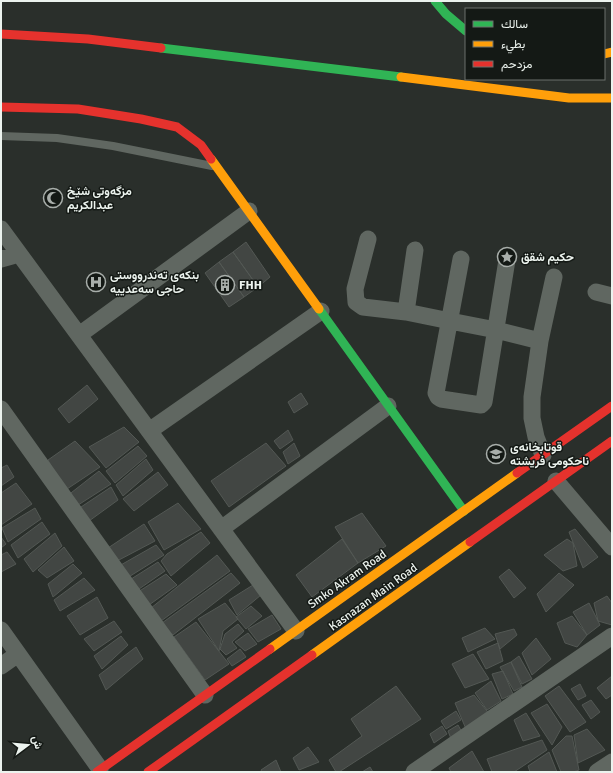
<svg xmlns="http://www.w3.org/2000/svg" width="613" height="773" font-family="Signika,Vazirmatn,sans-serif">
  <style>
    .building { fill: #424643; stroke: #535854 }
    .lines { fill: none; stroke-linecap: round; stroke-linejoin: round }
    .lane { stroke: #606761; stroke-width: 8 }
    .street { stroke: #606761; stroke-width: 17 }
    .fast { stroke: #30b455; stroke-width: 9 }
    .slow { stroke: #ff9f0a; stroke-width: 9 }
    .jam { stroke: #e5322d; stroke-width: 9 }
    .labels { text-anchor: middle; stroke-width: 3; stroke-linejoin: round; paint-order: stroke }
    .poi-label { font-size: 12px; font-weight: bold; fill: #ecf3ee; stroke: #141915; text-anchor: start }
    .street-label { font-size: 12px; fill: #ecf3ee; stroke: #141915 }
  </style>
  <rect width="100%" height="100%" fill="#2a2f2b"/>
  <path class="building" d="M246,242L270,277L258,287L233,252Z
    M233,252L258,287L244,297L219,262Z
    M219,262L244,297L229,307L205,273Z
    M87,385L98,399L69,423L58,409Z
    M301,393L308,404L294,413L288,402Z
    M124,427L139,442L106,468L89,447Z
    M288,430L293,440L280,449L274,441Z
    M75,441L100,467L64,491L48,460Z
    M266,443L286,466L229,507L211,481Z
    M294,443L300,456L288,464L283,452Z
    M138,446L147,456L115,483L106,471Z
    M146,459L153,470L123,496L116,485Z
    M7,465L14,477L1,486V468Z
    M99,471L111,484L75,507L67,496Z
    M158,472L168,485L134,511L123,499Z
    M16,483L32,504L1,525V493Z
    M111,487L118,500L89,521L75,511Z
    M178,503L201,529L164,550L148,522Z
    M35,508L41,519L8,542L2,528Z
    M362,513L386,546L358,563L335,527Z
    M42,522L50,534L18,558L11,545Z
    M144,524L155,541L117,561L105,550Z
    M575,529L598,557L583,568L569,532Z
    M201,532L210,543L171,576L161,561L167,554Z
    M55,533L62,546L33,572L24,559Z
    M1,537L6,544L1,548Z
    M342,539L358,563L312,597L296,575Z
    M567,539L573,543L577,566L563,571L544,555Z
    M156,545L164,555L127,578L119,566Z
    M64,547L74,561L47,578L38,570Z
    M7,552L16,564L1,572V555Z
    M217,555L230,571L161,621L151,608Z
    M158,562L165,571L139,589L128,581Z
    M73,564L82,573L53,597L48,584Z
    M509,569L526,588L514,598L499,577Z
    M231,573L240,583L173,635L162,623Z
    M559,573L574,585L546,612L537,594Z
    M166,574L177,585L149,605L138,592Z
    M84,578L95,590L60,611L54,600Z
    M253,585L261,595L237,615L229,600Z
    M607,596L612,603V625L598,621L594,603Z
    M97,597L108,618L80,635L67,616Z
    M225,603L238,619L223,631L219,651L198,619Z
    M589,603L600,625L587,635L573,612Z
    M251,606L262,616L246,629L236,617Z
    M272,615L281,629L258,642L248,629Z
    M572,616L587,635L577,647L565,643L557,623Z
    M114,621L122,632L94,651L84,639Z
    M196,622L229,664L205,680L174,637Z
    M238,624L244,631L232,642L237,648L226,655L220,649L225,634Z
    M485,628L495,639L468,652L462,638Z
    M514,629L517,635L500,649L495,634Z
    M248,633L257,644L245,651L235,642Z
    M121,636L128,645L102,669L94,656Z
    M536,638L551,659L532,675L522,653Z
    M498,643L503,661L486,669L477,652Z
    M136,647L143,659L106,690L99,675Z
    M240,649L246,657L232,666L227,659Z
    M473,654L489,679L465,688L452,664Z
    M519,656L532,679L522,684L511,662Z
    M511,662L522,687L514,691L500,667Z
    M503,671L513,694L502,699L492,674Z
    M612,676V695L606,699L597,688Z
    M491,681L501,701L487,710L475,693Z
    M580,684L586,696L578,700L571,689Z
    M396,686L421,719L339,772H336L329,760L362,736L351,719Z
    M559,686L586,722L570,732L545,696Z
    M474,695L491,716L466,729L455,703Z
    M591,700L600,712L591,719L582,705Z
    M547,704L562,727L552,745L531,713Z
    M456,711L461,720L446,729L441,721Z
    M526,713L540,736L523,741L514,720Z
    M458,725L463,734L452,741L448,731Z
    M442,726L447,734L434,743L430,734Z
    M587,729L605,750L578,763L574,735Z
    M566,736H572L579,770L573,772H561L552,750Z
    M542,740L547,750L514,772H492L487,759Z
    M308,747L319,762L299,770L293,758Z
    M472,751L484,772H451L449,768Z
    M549,752L557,772H530L528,766Z
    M276,760L281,772H262L261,770Z
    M370,767L373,772H362Z"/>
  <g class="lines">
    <path class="lane" d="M1,136L57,138L113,146L212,166"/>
    <path class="street" d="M1,229L296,631
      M368,239L355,289L356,302L363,307L406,312L450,321L496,330L540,341
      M1,259L19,254
      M461,259L436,393L438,397L441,399L481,405L484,402L507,260
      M596,292L612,296
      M406,312L415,250
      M79,335L249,211
      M1,409L205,695
      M149,431L321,311
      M543,455L536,437L532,418V397L540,341L554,277
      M556,481L612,547
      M221,529L388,406
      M1,630L100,769
      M1,666L18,654
      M414,772L612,636
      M597,772L612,762"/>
    <path class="fast" d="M435,1L446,14L466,31
      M161,48L401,77
      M319,309L464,511"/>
    <path class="slow" d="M604,54L612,52
      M401,77L569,98H612
      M211,159L319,309
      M270,649L517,473
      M312,655L470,542"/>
    <path class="jam" d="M1,34L88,39L161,48
      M1,107L78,109L141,119L177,127L201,145L211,159
      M517,473L612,406
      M470,542L612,441
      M97,772L270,649
      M148,772L312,655"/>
  </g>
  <defs>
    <g id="mosque-ring" transform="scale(1)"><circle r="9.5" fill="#141915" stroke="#a8aeaa" stroke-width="1.5"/><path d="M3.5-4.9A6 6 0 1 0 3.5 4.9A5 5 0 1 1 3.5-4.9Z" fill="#a8aeaa"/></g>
    <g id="sight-ring" transform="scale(1)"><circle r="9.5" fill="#141915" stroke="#a8aeaa" stroke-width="1.5"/><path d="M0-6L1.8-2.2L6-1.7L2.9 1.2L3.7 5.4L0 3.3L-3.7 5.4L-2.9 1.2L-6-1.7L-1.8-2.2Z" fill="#a8aeaa"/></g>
    <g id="hospital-ring" transform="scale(1)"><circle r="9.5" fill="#141915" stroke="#a8aeaa" stroke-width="1.5"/><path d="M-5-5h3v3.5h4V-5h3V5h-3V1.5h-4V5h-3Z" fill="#a8aeaa"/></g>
    <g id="building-ring" transform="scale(1)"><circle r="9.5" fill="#141915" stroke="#a8aeaa" stroke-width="1.5"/><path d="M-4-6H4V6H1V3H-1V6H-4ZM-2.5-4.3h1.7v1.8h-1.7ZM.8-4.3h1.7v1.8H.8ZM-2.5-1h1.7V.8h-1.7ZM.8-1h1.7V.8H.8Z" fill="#a8aeaa"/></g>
    <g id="school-ring" transform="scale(1)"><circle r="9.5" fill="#141915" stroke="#a8aeaa" stroke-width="1.5"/><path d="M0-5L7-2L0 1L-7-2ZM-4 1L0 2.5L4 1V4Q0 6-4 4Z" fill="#a8aeaa"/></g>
  </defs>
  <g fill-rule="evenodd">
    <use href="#mosque-ring" x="53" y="198"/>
    <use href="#sight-ring" x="507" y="257"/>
    <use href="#hospital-ring" x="96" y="282"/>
    <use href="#building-ring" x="225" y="285"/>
    <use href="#school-ring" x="496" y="454"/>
  </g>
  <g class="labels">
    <g class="poi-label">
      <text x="67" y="195">مزگەوتى شێخ<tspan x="67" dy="14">عبدالکریم</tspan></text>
      <text x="521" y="261">حكيم شقق</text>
      <text x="110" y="279">بنکەی تەندرووستی<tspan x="110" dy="14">حاجی سەعدییە</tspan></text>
      <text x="239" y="289">FHH</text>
      <text x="510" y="451">قوتابخانەی<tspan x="510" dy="14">ناحکومی فریشتە</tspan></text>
    </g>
    <g class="street-label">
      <text transform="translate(347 579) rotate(-35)" y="4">Smko Akram Road</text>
      <text transform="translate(373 597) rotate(-36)" y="4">Kasnazan Main Road</text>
    </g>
  </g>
  <rect width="613" height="773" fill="none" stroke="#ecf3ee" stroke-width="4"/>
  <rect x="465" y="8" width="140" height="72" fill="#141915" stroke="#6a706c"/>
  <rect x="473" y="21" width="20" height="6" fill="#30b455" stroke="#6a706c"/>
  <text x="501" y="28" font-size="12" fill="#ecf3ee">سالك</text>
  <rect x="473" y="41" width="20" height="6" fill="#ff9f0a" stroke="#6a706c"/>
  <text x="501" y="48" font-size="12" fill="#ecf3ee">بطيء</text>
  <rect x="473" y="61" width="20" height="6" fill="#e5322d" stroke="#6a706c"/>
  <text x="501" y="68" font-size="12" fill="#ecf3ee">مزدحم</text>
  <g transform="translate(28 745) rotate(74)" stroke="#141915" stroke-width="3" paint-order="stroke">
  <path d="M0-3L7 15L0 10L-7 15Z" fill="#ecf3ee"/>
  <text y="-6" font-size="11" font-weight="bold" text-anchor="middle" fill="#ecf3ee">ش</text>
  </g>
</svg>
